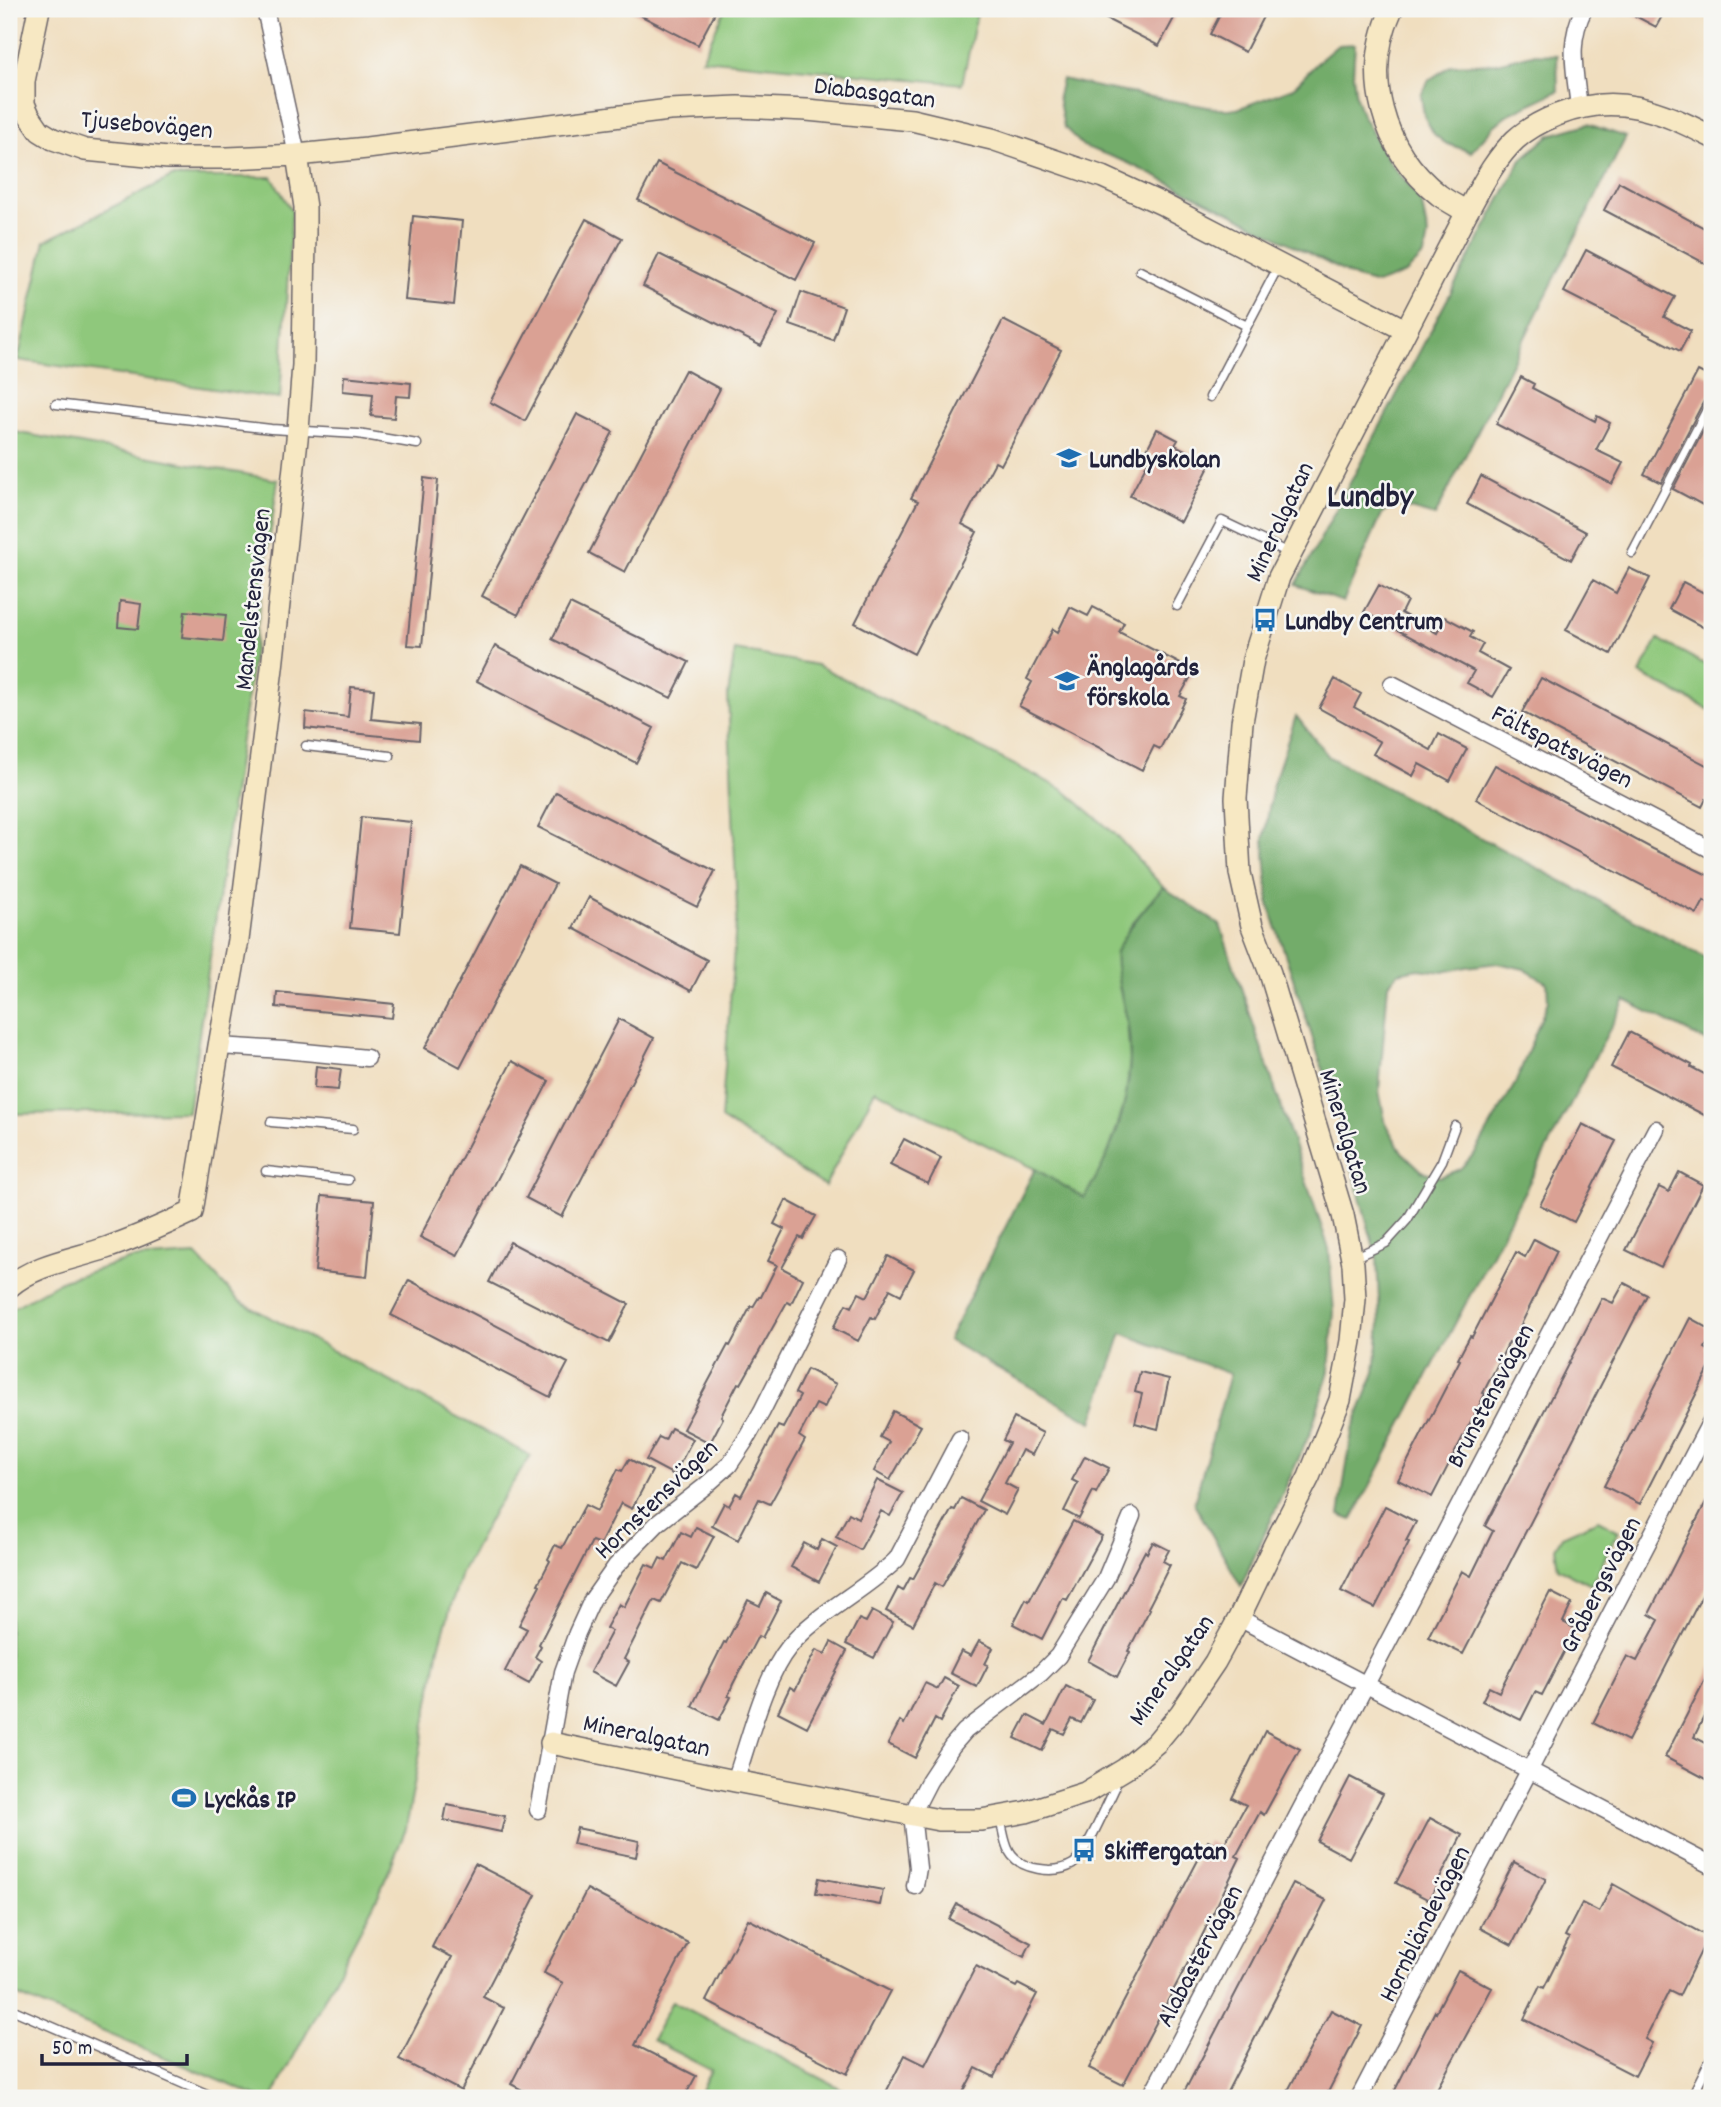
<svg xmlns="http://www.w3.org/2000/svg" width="1721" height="2107" font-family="Dekko,sans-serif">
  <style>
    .green { fill: #8fc87b; stroke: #58755b; stroke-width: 2 }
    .forest { fill: #73ac6b; stroke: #4a6753; stroke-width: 2; fill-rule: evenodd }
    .building { fill: #daa194 }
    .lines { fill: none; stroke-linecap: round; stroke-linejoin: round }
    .lane-casing { stroke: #6a6469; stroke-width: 11 }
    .street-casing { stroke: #6a6469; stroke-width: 19 }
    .secondary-casing { stroke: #6a6469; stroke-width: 24 }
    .lane { stroke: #fff; stroke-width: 8 }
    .street { stroke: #fff; stroke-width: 16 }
    .secondary { stroke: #f7e8c3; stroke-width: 21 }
    .labels { text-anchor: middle; stroke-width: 5; stroke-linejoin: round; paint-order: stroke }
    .street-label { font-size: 26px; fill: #22223b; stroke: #f6f6f2 }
    .poi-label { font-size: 26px; font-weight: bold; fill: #22223b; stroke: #f6f6f2; text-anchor: start }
    .district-label { font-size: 33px; font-weight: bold; fill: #22223b; stroke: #f6f6f2 }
  </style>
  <rect width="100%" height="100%" fill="#f6f6f2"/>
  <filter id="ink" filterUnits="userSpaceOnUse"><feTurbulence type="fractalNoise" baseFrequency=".0143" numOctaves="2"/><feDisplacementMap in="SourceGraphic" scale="14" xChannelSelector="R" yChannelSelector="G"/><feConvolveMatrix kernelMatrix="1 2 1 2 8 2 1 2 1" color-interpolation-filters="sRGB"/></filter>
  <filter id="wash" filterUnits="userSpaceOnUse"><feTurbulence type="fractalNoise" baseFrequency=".00686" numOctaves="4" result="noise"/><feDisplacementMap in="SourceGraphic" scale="28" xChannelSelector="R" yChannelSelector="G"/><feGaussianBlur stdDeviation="1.57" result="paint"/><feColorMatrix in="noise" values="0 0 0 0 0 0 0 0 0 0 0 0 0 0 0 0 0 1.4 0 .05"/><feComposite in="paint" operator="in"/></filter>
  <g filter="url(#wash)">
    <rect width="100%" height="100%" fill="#f0debf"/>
    <path class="green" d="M725,9H978L962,84L702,59Z
      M172,177H272L292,211L280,399L18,360L45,241Z
      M9,431L278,480L188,1112L9,1114Z
      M1658,639L1712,668V711L1640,674Z
      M735,650L817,665L1064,790L1115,834L1163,887L1133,922L1116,952L1119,986L1127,1022L1130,1060L1125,1103L1106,1160L1085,1198L1035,1169L875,1090L825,1186L721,1119L737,910L728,695Z
      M196,1255L239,1301L531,1456L495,1509L461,1573L439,1647L406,1829L380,1892L272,2098H261L9,1992V1680L10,1674L9,1673V1310L63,1280L132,1259Z
      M1598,1520L1619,1531L1591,1585L1558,1568L1555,1548L1562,1536Z
      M672,2001L842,2089L837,2098H697L711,2070L652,2040Z"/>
    <path class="forest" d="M1355,44L1353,75L1356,97L1362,115L1390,163L1421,200L1428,235L1424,255L1406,273L1377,284L1356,278L1231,213L1126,162L1083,146L1064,127L1058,96L1062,79L1102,88L1219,109H1237L1293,88L1319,61L1338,45Z
      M1532,54L1557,55L1558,91L1509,114L1494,126L1471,152L1445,143L1434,134L1424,116L1421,95L1429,80L1452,65L1497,63Z
      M1588,124L1626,137L1435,516L1395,505L1382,514L1343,602L1296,585L1521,160L1550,135Z
      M1296,716L1329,757L1712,961V1044L1625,1000L1352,1520L1339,1515L1352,1431L1375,1372L1380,1324L1377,1259L1338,1116L1269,905L1264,839L1273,784ZM1498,963L1524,969L1547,983L1548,1001L1515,1084L1475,1153L1460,1169L1440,1177L1422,1171L1402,1152L1386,1125L1379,1091L1388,985L1398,973L1418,969L1443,972L1466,967Z
      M1163,887L1220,925L1329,1249L1334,1312L1329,1371L1311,1431L1241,1586L1194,1503L1230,1374L1122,1333L1092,1422L948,1340L1035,1169L1084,1198C1117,1146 1138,1082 1127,1020C1124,1004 1113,967 1116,952C1117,948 1120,945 1121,942C1133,922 1147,905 1163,887Z"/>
    <g id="blocks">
      <path class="building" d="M628,9H717L698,45Z
        M1087,9H1179L1159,46Z
        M1223,9H1267L1245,52L1210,34Z
        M1622,9H1666L1656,27Z
        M657,163L815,243L796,280L638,200Z
        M1619,182L1712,232V267L1604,210Z
        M413,216L462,221L454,305L405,300Z
        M586,219L622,238L525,421L490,402Z
        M1586,250L1675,297L1664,317L1691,331L1680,351L1564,292Z
        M659,254L778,314L761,346L643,286Z
        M801,292L844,307L833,340L790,325Z
        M1003,320L1061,350L1001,465L995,462L962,524L977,532L914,654L855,623L918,501L911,498Z
        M685,370L720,389L625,572L589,553Z
        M1698,371L1712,378V394L1706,397L1661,483L1644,474Z
        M344,376L411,383L410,397L396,396L394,418L371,416L373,394L343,391Z
        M1521,377L1534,384L1532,388L1595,421L1597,416L1610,423L1596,450L1623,463L1612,484L1496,424Z
        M577,414L613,432L518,615L482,596Z
        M1712,414V510L1673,489Z
        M1157,429L1178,440L1175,445L1211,463L1181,522L1130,496L1152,454L1146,451Z
        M1481,476L1586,532L1571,560L1467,504Z
        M424,478L438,480L422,646L407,645Z
        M1629,568L1650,578L1611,654L1566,630L1593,580L1616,593Z
        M1683,582L1712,597V632L1669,609Z
        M1379,585L1407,601L1401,613L1437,633L1445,617L1473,632L1470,637L1483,644L1478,653L1509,670L1493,697L1467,683L1474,671L1364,612Z
        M120,601L141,604L138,629L118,627Z
        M570,604L689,662L671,698L552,639Z
        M1070,607L1088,616L1093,607L1124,623L1119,632L1194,671L1180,696L1186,699L1160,749L1154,746L1142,770L1019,706L1032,682L1027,679L1053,629L1058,632Z
        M185,611L226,615L223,641L182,637Z
        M495,646L654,728L636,763L477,681Z
        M1541,678L1712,768V802L1706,799L1702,807L1522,712Z
        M1335,679L1361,694L1354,707L1431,750L1439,734L1467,749L1450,781L1419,764L1413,776L1373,754L1380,742L1319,708Z
        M351,687L374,689L371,719L420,724L419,740L305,728L306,712L348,717Z
        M1495,765L1653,849L1712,877V906L1704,901L1697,914L1476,799Z
        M556,792L715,871L697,907L538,827Z
        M361,817L411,822L400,933L350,928Z
        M520,866L555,884L460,1067L425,1048Z
        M589,897L707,960L691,991L573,928Z
        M277,992L394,1004L392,1018L276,1007Z
        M619,1019L654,1038L562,1217L526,1198Z
        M1629,1032L1692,1065L1691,1067L1712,1078V1119L1611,1067Z
        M512,1061L549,1081L457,1256L420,1237Z
        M316,1066L341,1069L338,1090L314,1088Z
        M1582,1124L1616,1141L1574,1222L1540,1205Z
        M904,1139L941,1158L928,1184L890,1165Z
        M1679,1172L1703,1185L1661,1267L1626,1250L1659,1187L1669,1192Z
        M322,1196L374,1201L367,1277L315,1271Z
        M786,1200L816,1216L803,1239L799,1237L782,1268L803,1279L791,1304L787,1302L741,1384L738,1383L721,1416L723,1418L710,1443L683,1429L728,1345L730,1346L751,1306L753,1307L759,1297H761L777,1265L768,1261L784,1229L774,1224Z
        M1534,1239L1557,1251L1512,1343L1509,1342L1483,1393L1485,1394L1432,1497L1398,1480L1460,1360L1458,1359L1470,1336L1472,1337L1516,1252L1525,1257Z
        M510,1242L629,1304L609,1343L489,1282Z
        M888,1256L914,1270L901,1295L890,1289L875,1319L871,1317L858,1341L833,1328L846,1304L852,1307L859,1293L867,1297Z
        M409,1280L568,1363L550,1397L391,1315Z
        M1624,1283L1647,1295L1463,1654L1428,1637L1462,1571L1471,1576L1493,1531L1485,1526L1602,1298L1613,1303Z
        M1690,1318L1712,1330V1335L1705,1348L1712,1352V1363L1640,1504L1604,1486Z
        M807,1369L836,1384L824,1408L816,1404L799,1436L805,1440L770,1504L759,1499L738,1540L712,1526L724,1503L729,1506L736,1493L741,1496L778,1426L783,1428L800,1396L795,1393Z
        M1140,1372L1169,1379L1158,1429L1135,1423L1142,1394L1135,1392Z
        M893,1411L921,1426L890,1480L874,1471L889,1442L880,1437Z
        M1014,1418L1043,1433L1032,1455L1022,1450L1005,1483L1018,1490L1005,1515L978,1501L1009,1443L1003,1440Z
        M671,1428L693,1439L674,1475L646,1460L659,1437L665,1440Z
        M1085,1456L1109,1468L1096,1493L1093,1491L1079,1519L1064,1511L1078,1483L1072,1480Z
        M629,1459L652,1471L632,1509L621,1503L600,1544L592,1541L539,1644L541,1646L535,1657L541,1661L529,1684L505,1671L527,1629L519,1625L540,1585L538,1584L550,1561L548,1559L555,1545L562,1548L585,1505L597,1511L618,1469L622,1471Z
        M877,1480L903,1493L890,1516L881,1511L860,1550L836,1537L849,1513L858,1518Z
        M1712,1490V1576L1628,1741L1593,1723L1627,1656L1637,1661L1659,1620L1649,1614Z
        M961,1498L984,1510L942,1587L935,1583L913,1625L886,1611L898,1588L903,1591L910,1578L913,1579L952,1509L955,1510Z
        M1385,1506L1416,1522L1406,1541L1409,1542L1375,1608L1341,1591Z
        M1073,1521L1102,1536L1067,1600L1063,1598L1042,1639L1013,1624L1026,1599L1029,1601Z
        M696,1527L714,1536L696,1570L682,1563L661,1603L654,1600L624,1659L629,1662L616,1686L590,1672L612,1631L606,1628L619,1604L624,1607L646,1564L655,1568L660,1558L666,1561L681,1532L691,1537Z
        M822,1539L837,1547L819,1582L791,1567L804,1543L817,1550Z
        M1153,1542L1169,1550L1163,1561L1170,1565L1148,1608L1150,1609L1128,1651L1130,1652L1117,1677L1088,1661L1145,1551L1147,1553Z
        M1550,1592L1572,1603L1563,1622L1576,1629L1542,1695L1535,1692L1521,1720L1482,1701L1489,1687L1499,1692Z
        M766,1593L781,1601L762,1638L758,1636L733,1684L728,1696L731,1697L719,1720L692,1706L724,1642L726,1643L748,1600L760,1606Z
        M872,1611L893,1622L874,1658L846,1644L859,1619L866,1622Z
        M979,1641L993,1648L985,1664L988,1665L977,1687L950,1673L961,1651L971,1656Z
        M831,1642L847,1651L807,1727L778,1712L790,1687L795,1690L816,1650L825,1654Z
        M1712,1666V1700L1694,1737L1712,1746V1782L1665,1757Z
        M944,1678L959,1686L940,1722L935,1719L915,1758L888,1744L900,1721L904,1724L925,1683L938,1689Z
        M1066,1686L1093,1700L1081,1723L1072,1719L1064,1734L1053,1729L1042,1751L1015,1738L1027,1715L1046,1725Z
        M1265,1731L1300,1749L1264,1815L1260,1812L1236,1856L1240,1858L1199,1942L1123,2085L1089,2068L1208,1841L1222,1848L1246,1805L1232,1798Z
        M1350,1777L1383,1794L1349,1858L1317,1841Z
        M447,1805L505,1816L501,1832L444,1820Z
        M1430,1818L1462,1835L1429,1900L1396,1883Z
        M577,1828L639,1841L636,1857L573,1844Z
        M1514,1862L1546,1879L1512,1945L1480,1928Z
        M475,1864L536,1895L483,1997L504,2008L461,2091L399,2059L452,1957L432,1947Z
        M819,1878L883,1890L880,1905L816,1893Z
        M1293,1883L1326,1900L1224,2098H1181Z
        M1613,1884L1708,1937L1679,1996L1669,1991L1645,2039L1652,2043L1635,2076L1524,2019L1540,1986L1544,1988L1569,1938L1565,1936L1582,1903L1599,1912Z
        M587,1889L688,1943L635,2045L696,2076L684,2098H537L511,2084L563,1983L544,1973Z
        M957,1904L1031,1943L1024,1957L949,1919Z
        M748,1919L890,1991L847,2074L706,2001Z
        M976,1966L1016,1987L1018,1984L1037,1994L994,2077L976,2068L960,2098H883L905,2055L925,2065Z
        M1458,1970L1492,1988L1432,2098H1391L1435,2011L1436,2012Z
        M1331,2010L1362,2026L1325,2098H1284Z"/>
    </g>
  </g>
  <g filter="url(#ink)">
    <use href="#blocks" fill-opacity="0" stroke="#6a6469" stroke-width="2"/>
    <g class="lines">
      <g class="lane-casing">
        <path id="lane" d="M1140,271L1247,326
          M1210,397L1279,265
          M56,404L271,429L358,434L417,444
          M1632,553L1712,400
          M1177,606L1222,521L1291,554
          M306,746L390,756
          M271,1122L353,1129
          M266,1171L348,1180
          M1355,1257L1386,1243L1407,1220L1442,1161L1455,1126
          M1000,1819C1003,1829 1004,1842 1009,1851C1019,1870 1055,1875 1073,1864C1085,1856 1107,1804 1115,1788L1111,1780
          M9,2008L216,2098
          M1691,2098L1712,2056"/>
      </g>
      <g class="street-casing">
        <path id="street" d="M265,9L297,155
          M1579,107C1575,71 1567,42 1584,9
          M1392,684L1712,850
          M219,1046L284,1050L367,1058
          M1239,1618L1712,1866
          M735,1781C749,1742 763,1679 789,1647C816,1613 865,1591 897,1559L960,1439
          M538,1810L563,1672L577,1633L592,1600L616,1566L658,1523L704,1487L729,1465L745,1441L762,1411L838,1259
          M915,1886L918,1868L912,1814L929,1781L952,1746L965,1731L1040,1674L1058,1656L1106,1578L1132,1516
          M1150,2098L1656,1129
          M1359,2098L1712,1419"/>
      </g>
      <g class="secondary-casing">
        <path id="secondary" d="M39,9L24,81V104L29,115L40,131L53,139L85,150L168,158H228L297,155L367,148L669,110L738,107L807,110L912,120L992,139L1103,177L1162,204L1405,330
          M1392,9C1361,75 1382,150 1439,195C1447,201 1457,206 1467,212
          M9,1287C35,1264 74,1259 106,1248C136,1238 164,1225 192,1212L219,1046L238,940L272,668L298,430L303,365L305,234V207L297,155
          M551,1743L735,1781L939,1820H981L1026,1812L1085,1793L1125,1769L1156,1743L1180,1714L1215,1662L1239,1618L1275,1543L1309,1477L1340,1400L1351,1341L1355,1299L1353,1264L1343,1215L1270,973L1252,926L1240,873L1236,798L1242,722L1253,660L1279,577L1467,212C1481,187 1494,160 1515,140C1527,129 1542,121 1557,115C1616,92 1659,110 1712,137"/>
      </g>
      <use href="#lane" class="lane"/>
      <use href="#street" class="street"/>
      <use href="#secondary" class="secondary"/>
    </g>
  </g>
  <defs>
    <g id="school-bare" transform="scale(1.89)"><path d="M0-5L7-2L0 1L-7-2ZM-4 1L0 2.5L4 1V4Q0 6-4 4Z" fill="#1f6fb2" stroke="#f6f6f2" stroke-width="2.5" paint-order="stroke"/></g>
    <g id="bus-bare" transform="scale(1.89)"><path d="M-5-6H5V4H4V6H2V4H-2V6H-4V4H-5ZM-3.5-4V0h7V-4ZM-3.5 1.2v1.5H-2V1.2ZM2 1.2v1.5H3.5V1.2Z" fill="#1f6fb2" stroke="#f6f6f2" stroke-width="2.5" paint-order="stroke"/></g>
    <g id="stadium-bare" transform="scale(1.89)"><path d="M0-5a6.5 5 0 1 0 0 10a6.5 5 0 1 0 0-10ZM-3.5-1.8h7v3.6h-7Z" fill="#1f6fb2" stroke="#f6f6f2" stroke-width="2.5" paint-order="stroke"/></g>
  </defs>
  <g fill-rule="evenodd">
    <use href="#school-bare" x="1069" y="458"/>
    <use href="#bus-bare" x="1265" y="620"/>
    <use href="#school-bare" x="1067" y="681"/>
    <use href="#stadium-bare" x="184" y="1798"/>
    <use href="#bus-bare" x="1084" y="1850"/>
  </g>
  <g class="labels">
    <g class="street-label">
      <text transform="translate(875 91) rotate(7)" y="9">Diabasgatan</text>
      <text transform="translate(147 123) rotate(5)" y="9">Tjusebovägen</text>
      <text transform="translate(1278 521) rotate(-65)" y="9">Mineralgatan</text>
      <text transform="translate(251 599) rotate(-84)" y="9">Mandelstensvägen</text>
      <text transform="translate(1563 745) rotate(27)" y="9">Fältspatsvägen</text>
      <text transform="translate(1347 1131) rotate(73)" y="9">Mineralgatan</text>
      <text transform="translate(1489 1395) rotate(-62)" y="9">Brunstensvägen</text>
      <text transform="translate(655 1498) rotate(-44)" y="9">Hornstensvägen</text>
      <text transform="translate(1599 1584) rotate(-63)" y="9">Gråbergsvägen</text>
      <text transform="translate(1170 1669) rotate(-55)" y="9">Mineralgatan</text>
      <text transform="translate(647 1734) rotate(12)" y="9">Mineralgatan</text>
      <text transform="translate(1423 1923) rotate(-63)" y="9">Hornbländevägen</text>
      <text transform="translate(1198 1955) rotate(-62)" y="9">Alabastervägen</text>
    </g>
    <g class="poi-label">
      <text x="1089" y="467">Lundbyskolan</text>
      <text x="1285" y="629">Lundby Centrum</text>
      <text x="1087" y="675">Änglagårds<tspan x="1087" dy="30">förskola</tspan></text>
      <text x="204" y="1807">Lyckås IP</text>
      <text x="1104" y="1859">Skiffergatan</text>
    </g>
    <g class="district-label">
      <text x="1370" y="506">Lundby</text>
    </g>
  </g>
  <rect width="1721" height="2107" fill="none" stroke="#f6f6f2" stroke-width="35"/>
  <path d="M42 2054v10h145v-10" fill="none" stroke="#22223b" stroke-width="3.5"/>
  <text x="52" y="2054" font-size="21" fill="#22223b" stroke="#f6f6f2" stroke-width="5" paint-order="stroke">50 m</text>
</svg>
